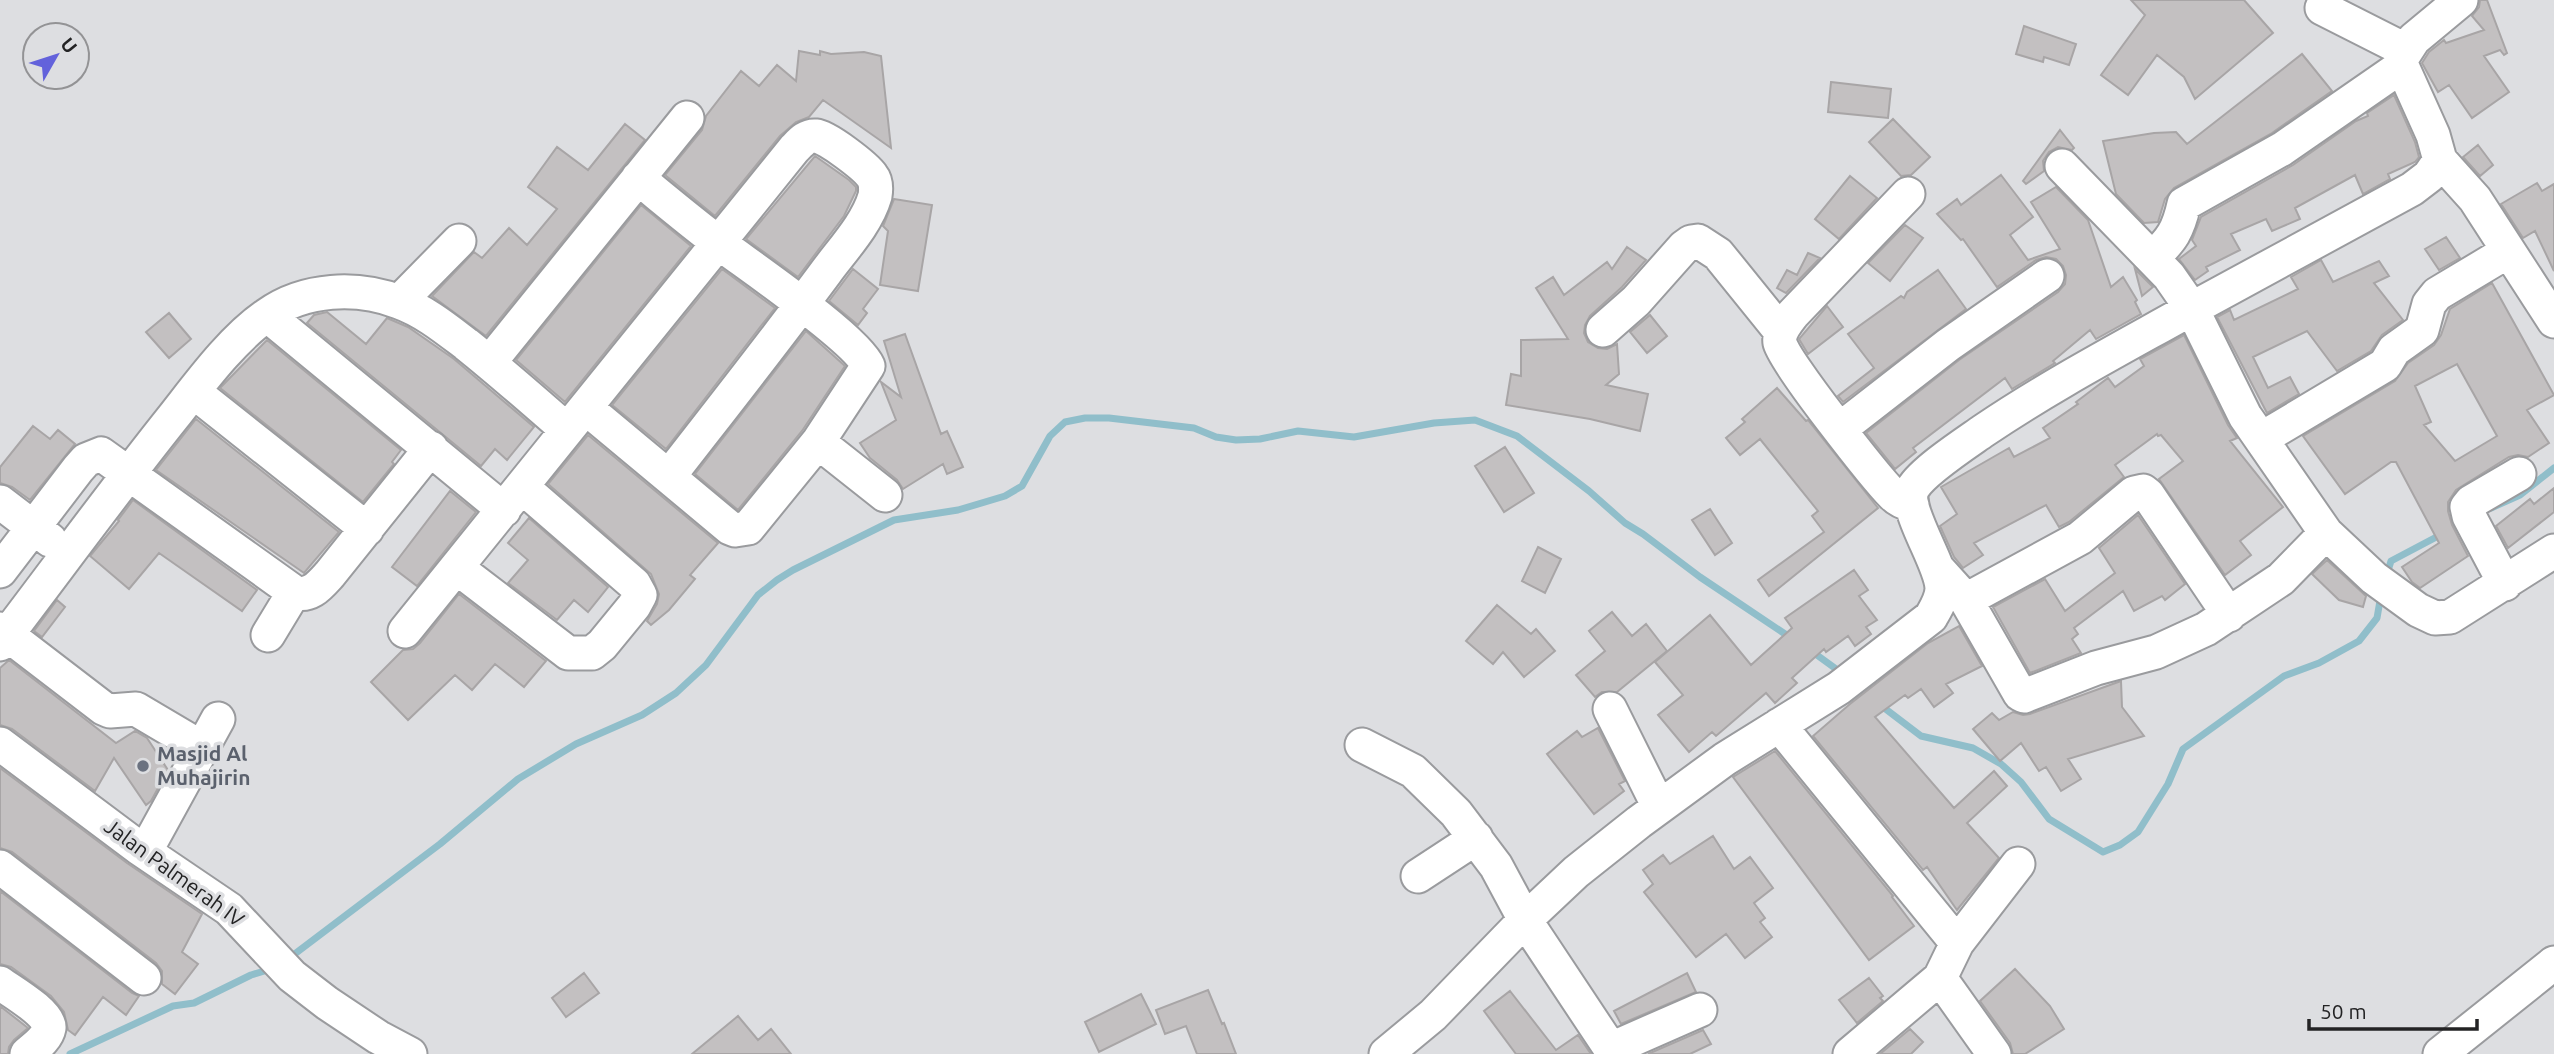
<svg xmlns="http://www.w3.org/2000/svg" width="2554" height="1054" font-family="Ubuntu,sans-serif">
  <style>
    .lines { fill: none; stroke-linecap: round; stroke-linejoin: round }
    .stream { stroke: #90beca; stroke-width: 7 }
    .building { fill: #c3c0c1; stroke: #a8a5a6; stroke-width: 2; fill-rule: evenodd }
    .minor-casing { stroke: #9a9b9e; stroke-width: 37 }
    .minor { stroke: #fff; stroke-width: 33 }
    .worship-dot { fill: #6b7280; stroke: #dddee1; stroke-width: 2.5 }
    .labels { text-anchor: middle; stroke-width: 7; stroke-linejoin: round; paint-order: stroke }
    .worship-label { font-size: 21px; font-weight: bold; fill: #5b616d; stroke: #dddee1; text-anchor: start }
    .street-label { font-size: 21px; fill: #232324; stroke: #dddee1 }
  </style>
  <rect width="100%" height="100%" fill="#dddee1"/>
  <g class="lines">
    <path class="stream" d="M2491,508L2520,495L2554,468
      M2386,577L2391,561L2444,533
      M1810,650L1843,674
      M1879,704L1921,736L1973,748L2001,764L2021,782L2049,819L2103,852L2120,845L2138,832L2168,784L2183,749L2284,676L2319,663L2359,641L2377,618L2381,595
      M288,959L440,844L518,779L576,744L642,715L676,693L706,665L758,595L777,580L793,570L894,520L958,510L1005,496L1022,486L1050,436L1065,422L1085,418H1109L1194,428L1216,437L1236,440L1260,439L1298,431L1354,437L1434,423L1475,420L1517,436L1589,491L1625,523L1643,534L1700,577L1791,638
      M70,1054L173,1006L194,1003L251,975L271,969"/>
  </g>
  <path class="building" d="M2131,0H2244L2273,33L2195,99L2184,77L2157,55L2128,95L2101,75L2145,15Z
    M2480,0H2487L2507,53L2504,55L2500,50L2484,56L2509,92L2472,118L2449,85L2438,92L2422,63L2429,52L2444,40L2446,43L2484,30L2472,16L2479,7Z
    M2024,26L2076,44L2069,65L2044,57L2043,62L2016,54Z
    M799,51L820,55V51L831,54L864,52L881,56L891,148L823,100L809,117L796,122L780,136L715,216L665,175L702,130L706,116L741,71L759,86L777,65L796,81Z
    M2302,54L2332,91L2272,133L2174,188L2165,199L2158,222L2144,223L2116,194L2103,141L2154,133L2176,132L2187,144Z
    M1831,82L1891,89L1888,118L1828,112Z
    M2394,95L2415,142L2419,157L2415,162L2388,174L2390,179L2363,194L2355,175L2295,208L2300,219L2272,231L2266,219L2231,234L2240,250L2206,267L2208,271L2195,280L2179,259L2196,246L2192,240L2201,217L2293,165L2356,121L2368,116L2367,113Z
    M1893,119L1930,157L1911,175L1901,176L1869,142Z
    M625,124L645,140L486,336L432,296L474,252L482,258L509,228L527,245L557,209L528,187L557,147L588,170Z
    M2060,130L2074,148L2072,150L2058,147L2049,152L2043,161L2044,171L2026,184L2023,181Z
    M2478,145L2493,165L2480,176L2463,157Z
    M815,156L849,180L856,187V191L844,216L798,277L746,239Z
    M2001,175L2033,217L2010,235L2028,260L2060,249L2031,202L2056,187L2088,220L2111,287L2123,277L2137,300L2135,302L2141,314L2096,339L2090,330L2053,361L2055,363L2012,389L2005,378L1913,448L1916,452L1895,469L1866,433L1959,360L2058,292L2065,284L2066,275L2063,266L2056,259L2046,257L2036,260L1997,287L1963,239L1961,240L1937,214L1957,199L1961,205Z
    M1850,176L1877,198L1839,239L1815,219Z
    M2537,183L2542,191L2554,184V271L2535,231L2523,238L2501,204Z
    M894,199L932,205L918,291L880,285L888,231L883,226Z
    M641,205L691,246L565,402L516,360Z
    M1905,225L1923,238L1890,281L1868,263Z
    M2446,237L2460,258L2439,270L2425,249Z
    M1627,247L1646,260L1622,287L1590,316L1585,325L1584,333L1588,342L1598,348L1607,349L1617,344L1619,374L1606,385L1648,394L1640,431L1590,419L1506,405L1511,374L1521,376V340L1568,339L1536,288L1553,277L1564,295L1607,262L1612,269Z
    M1808,253L1820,258L1786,293L1777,288L1787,270L1797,275Z
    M2321,260L2333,282L2379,261L2389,276L2374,283L2403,320L2382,335L2371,351L2337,371L2307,331L2253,357L2268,388L2290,377L2299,394L2267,413L2217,317L2230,310L2234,320L2298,289L2291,277Z
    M722,269L775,308L666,449L612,405Z
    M853,269L878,289L863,309L867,313L858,325L829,301Z
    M2135,269L2153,287L2142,296Z
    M1938,270L1966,309L1843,402L1838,396L1874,368L1848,334L1901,296L1904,298L1907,292Z
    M2492,283L2554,395L2527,410L2549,443L2528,457L2518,455L2509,457L2456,490L2448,502V511L2452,525L2468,556L2420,588L2412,582L2402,567L2439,543L2396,462H2391L2345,494L2303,436L2395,381L2408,363L2434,345L2441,335L2450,309ZM2457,364L2497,436L2455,461L2424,425L2431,422L2415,386Z
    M1827,306L1843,327L1808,354L1799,339Z
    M327,312L366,344L387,318L408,327L454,359L534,427L507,460L495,449L481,466L307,323L314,315Z
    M169,313L191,339L169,358L146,332Z
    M1650,315L1667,336L1647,353L1630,332Z
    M806,331L845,366L802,431L738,510L695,474Z
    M905,334L941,434L947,431L963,467L947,474L943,464L903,489L897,480L870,458L860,443L896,420L881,382L901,397L884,341Z
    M2184,335L2228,425L2237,438L2230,441L2283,507L2240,541L2251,555L2225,575L2159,479L2183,461L2161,435L2158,436L2157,434L2115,465L2124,477L2069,522L2059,527L2046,505L1974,543L1983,555L1963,568L1954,557L1940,526L1957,514L1941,487L2009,448L2014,457L2050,438L2043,428L2078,404L2076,402L2108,378L2115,387L2144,366L2140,359Z
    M267,340L401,450L392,462L394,464L363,502L220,388Z
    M1777,388L1806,421L1808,420L1878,508L1769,596L1758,580L1824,532L1812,516L1818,511L1760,439L1740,455L1726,438L1745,422L1742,419Z
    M196,419L339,532L304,573L156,470Z
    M33,426L50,439L58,430L75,444L30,500L12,487L0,483V467Z
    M588,435L718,543L690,575L695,579L669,610L651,625L647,621L657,604L659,594L651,574L548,484Z
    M1505,447L1534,493L1504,512L1475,466Z
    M2554,488V512L2508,548L2496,526L2530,499L2534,504Z
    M450,491L476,512L417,586L392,567Z
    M133,500L257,590L242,611L159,553L129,589L90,556L119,521L118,520Z
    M1710,509L1732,543L1715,555L1692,520Z
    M2138,515L2185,584L2165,600L2162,596L2134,611L2123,591L2074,628L2078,634L2072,639L2081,653L2030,673L1993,607L2045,579L2065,611L2115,573L2099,548Z
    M529,518L608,587L588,612L574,600L557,620L508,583L528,560L508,543Z
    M1538,547L1561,559L1545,593L1522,581Z
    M2327,560L2366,596L2363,607L2339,600L2312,574Z
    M1854,570L1868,590L1859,596L1877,620L1866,627L1871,634L1855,646L1848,636L1826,652L1824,649L1792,678L1797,683L1775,703L1766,693L1716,736L1712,732L1689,752L1658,715L1683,695L1655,662L1710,615L1751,665L1792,628L1785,618Z
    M459,594L546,661L524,687L495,664L472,690L455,675L408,720L371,682L403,650L413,649L420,643Z
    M57,600L65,607L42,637L34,631Z
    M1497,605L1531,634L1536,629L1555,651L1524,677L1503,652L1493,664L1466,641Z
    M1612,612L1632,636L1646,624L1667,651L1617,692H1602L1595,697L1576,675L1605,651L1589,631Z
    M1959,626L1982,666L1946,684L1953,693L1934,707L1921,689L1908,698L1905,695L1875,717L1954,808L1994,771L2007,786L1967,823L1999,858L1957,910L1927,867L1923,870L1813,736L1850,704L1928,643Z
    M9,660L116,743L135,731L147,738L168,770L151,801L146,805L114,758L95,791L12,729L0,725V668Z
    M2121,681L2122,707L2144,736L2068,759L2081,779L2061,791L2046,767L2039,771L2021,743L2000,761L1973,729L1992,713L1999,720L2013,712L2023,715L2030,714Z
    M1598,728L1625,781L1619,784L1624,791L1594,814L1547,754L1577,731L1582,737Z
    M1775,751L1893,896L1892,897L1914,926L1869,960L1733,777Z
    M0,768L127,863L202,914L182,952L198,964L175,994L162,984V971L156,963L12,852L0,848Z
    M1713,836L1734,869L1750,857L1773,888L1754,903L1765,918L1760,922L1772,937L1745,958L1726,934L1696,957L1644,892L1653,884L1643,870L1663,855L1670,864Z
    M0,891L132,993L139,996L126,1015L103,997L75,1035L68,1030L64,1012L51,996L11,967L0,964Z
    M2015,969L2050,1006L2064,1029L2025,1054H2013L2010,1043L1980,1001Z
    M584,973L599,993L566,1017L552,998Z
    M1687,973L1696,992L1621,1024L1614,1011Z
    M1869,978L1883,996L1880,998L1883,1001L1857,1023L1839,1000Z
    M1208,990L1222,1024L1224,1023L1236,1054H1197L1186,1026L1165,1034L1156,1010Z
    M1510,991L1556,1050L1578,1035L1591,1054H1516L1484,1011Z
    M1141,994L1156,1024L1099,1052L1085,1022Z
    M0,1006L28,1028L14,1040L9,1047L8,1054H0Z
    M738,1016L758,1040L771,1029L791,1054H692Z
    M1910,1029L1923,1042L1911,1054H1880Z
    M1703,1030L1711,1044L1690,1054H1648Z"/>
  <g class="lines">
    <g class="minor-casing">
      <path id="minor" d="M2322,8L2405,50
        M2440,160L2475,199L2554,321
        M1908,194L1793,314C1787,322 1778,332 1780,343C1782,359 1876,478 1893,495C1898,500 1904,503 1912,505
        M2153,258C2172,239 2178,231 2184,204L2282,149L2402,66
        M399,302L459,241
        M267,315L504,510
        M1603,330L1636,301L1684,247L1691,242L1698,241L1718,254L1781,332
        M489,363L687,118
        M194,392L367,529
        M586,408L730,528L735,530L748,528L818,442L868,366C857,339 748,265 719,243C691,222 665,200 638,178
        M1840,429L1948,345L2047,276
        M2261,439L2385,365L2394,350L2422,330L2429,304L2437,294L2507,252
        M818,442L885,495
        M0,502L50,540
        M2326,533L2374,578L2418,610L2435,618L2450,617L2554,551
        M457,568L568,653H592L602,645L634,606L640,595L634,584L522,487
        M1938,569L1966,600L2020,694L2024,696L2096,668L2156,652L2206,629L2281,579L2326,533L2245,416L2192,309L2169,276L2062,166
        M0,571L78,469L86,460L101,454L294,592C310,598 320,585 330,574L431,448
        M2505,584L2469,516L2467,507L2471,502L2519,474
        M1966,600L2080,538L2134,493L2143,491L2148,495L2229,615
        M0,629L103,708L110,711L136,709L202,748
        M405,631L794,149C800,143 806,135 816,136C827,137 865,166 872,176C876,181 876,190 875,196C867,224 842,250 826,272C775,341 722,408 670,475
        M268,635L294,592
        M0,644C58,568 114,491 174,416C200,383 232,339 267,315C305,288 357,286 399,302C424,311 445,328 466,344C501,372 534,401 567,430
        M1610,709L1659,807
        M1779,725L1957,943L1940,978L1850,1054
        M0,744L139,848L229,909L292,976L327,1003L378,1037L410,1054
        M1362,745L1413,771L1456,813L1496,866L1525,920L1614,1054
        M145,852L218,719
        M0,867L144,978
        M1418,876L1476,838
        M1957,943L2018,864
        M1940,978L1994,1054
        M0,983C11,991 51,1014 49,1028C47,1039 35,1047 27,1054
        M1611,1049L1700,1010
        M1386,1054L1433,1015L1525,920L1576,872L1639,822L1725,759L1839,688L1931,617C1936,608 1942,599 1942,588C1941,562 1902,508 1913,488C1923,471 1966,443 1983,431C2048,387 2116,351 2184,313C2260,272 2336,230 2412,189L2429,176L2440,160L2433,135L2402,66L2401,59L2414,39L2461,0
        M2440,1054L2554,963"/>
    </g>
    <use href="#minor" class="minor"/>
  </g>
  <circle class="worship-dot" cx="143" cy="766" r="7"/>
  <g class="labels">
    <g class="worship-label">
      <text x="157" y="761">Masjid Al<tspan x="157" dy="24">Muhajirin</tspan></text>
    </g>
    <g class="street-label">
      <text transform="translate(174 873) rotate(36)" y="7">Jalan Palmerah IV</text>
    </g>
  </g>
  <g transform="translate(56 56) rotate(51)"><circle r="33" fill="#dddee1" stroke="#939395" stroke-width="2"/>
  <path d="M0-5L12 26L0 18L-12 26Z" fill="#6362db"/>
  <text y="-10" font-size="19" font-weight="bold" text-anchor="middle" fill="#232324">U</text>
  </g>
  <path d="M2309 1019v10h168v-10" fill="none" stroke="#232324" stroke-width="3.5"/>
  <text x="2320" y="1019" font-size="21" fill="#232324" stroke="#dddee1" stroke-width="5" paint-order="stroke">50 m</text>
</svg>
